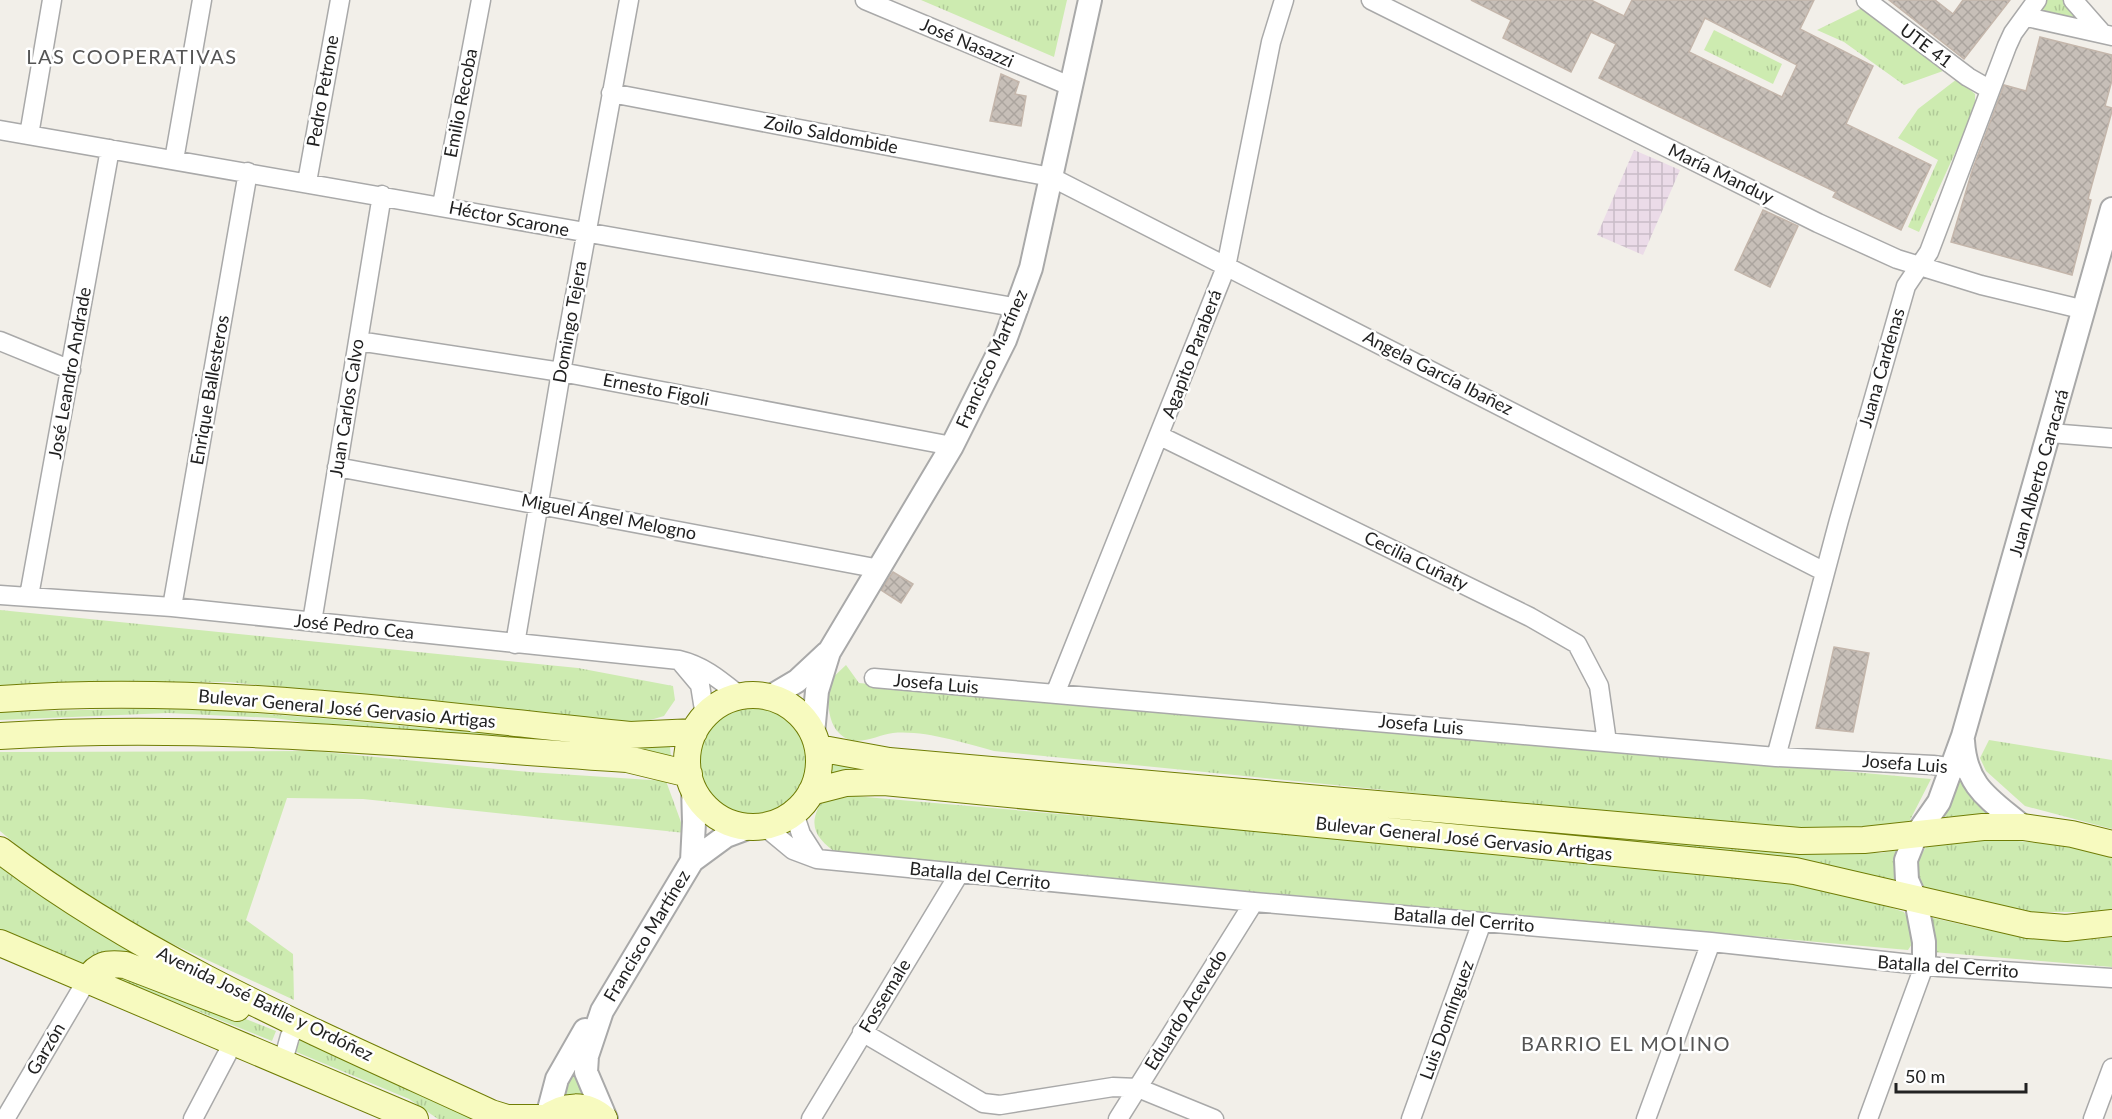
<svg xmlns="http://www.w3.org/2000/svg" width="2112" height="1119" font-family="Lato,sans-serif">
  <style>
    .industrial { fill: url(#industrial-grid) }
    .grass { fill: url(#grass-tufts) }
    .building { fill: url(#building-cross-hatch); stroke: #c4b6ab; stroke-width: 1.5; fill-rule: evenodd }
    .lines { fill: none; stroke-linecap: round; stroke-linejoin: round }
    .minor-casing { stroke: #a9a9a9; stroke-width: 21 }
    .tertiary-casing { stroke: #a9a9a9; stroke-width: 26 }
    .secondary-casing { stroke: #707d05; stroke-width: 28 }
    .minor { stroke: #fff; stroke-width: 18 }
    .tertiary { stroke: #fff; stroke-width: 22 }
    .secondary { stroke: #f7fabf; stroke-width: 26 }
    .labels { text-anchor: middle; stroke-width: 5; stroke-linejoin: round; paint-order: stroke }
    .street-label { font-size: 18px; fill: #222; stroke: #fff }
    .neighbourhood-label { font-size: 20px; letter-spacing: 1.5px; fill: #555; stroke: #fff }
  </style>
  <defs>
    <pattern id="industrial-grid" width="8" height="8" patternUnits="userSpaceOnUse" patternTransform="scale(1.5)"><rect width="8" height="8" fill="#ebdbe8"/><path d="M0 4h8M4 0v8" fill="none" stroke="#c9bcc7"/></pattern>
    <pattern id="grass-tufts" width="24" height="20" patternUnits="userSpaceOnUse" patternTransform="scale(1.5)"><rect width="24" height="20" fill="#cdebb0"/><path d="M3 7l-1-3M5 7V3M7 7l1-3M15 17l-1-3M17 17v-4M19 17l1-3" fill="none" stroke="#b0c997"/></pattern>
    <pattern id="building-cross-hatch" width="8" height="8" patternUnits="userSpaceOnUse" patternTransform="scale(1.5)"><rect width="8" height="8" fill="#c7bfb8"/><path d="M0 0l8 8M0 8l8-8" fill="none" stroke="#aba49e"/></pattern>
  </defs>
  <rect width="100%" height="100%" fill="#f2efe9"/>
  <path class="industrial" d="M1634,150L1680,170L1643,255L1597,235Z"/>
  <path class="grass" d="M921,0H1067L1054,57Z
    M2045,0H2065L2079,20L2042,13L2041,7Z
    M1862,8L1943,71L1904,85L1844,42L1817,30Z
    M1714,30L1782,64L1773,84L1704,50Z
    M1957,79L1975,94V109L1919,232L1908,227L1938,160L1898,138L1918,109Z
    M0,610L578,668L673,686L675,700L664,716L640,723L228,682L0,685Z
    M846,665L859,683L1931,779L1908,824L1785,830L994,751C964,743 924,730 893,733C876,735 856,749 840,734C826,721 828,698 829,681Z
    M696 760a57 57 0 1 1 114 0a57 57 0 1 1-114 0Z
    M167,708C335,715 502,739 670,747L671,757L347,728L274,718L168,713L0,720V712Z
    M1989,740L2112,760V829L2025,806L1986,771L1980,758Z
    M314,751L529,772L666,781L685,833L363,799L287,798L246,920L293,954L294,1000L125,922L56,878L0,831V752Z
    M829,762L1826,851L1881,853L1901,849L1898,885L1825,864L1750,854L829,773Z
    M1961,774L1998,814L1942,817Z
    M854,796L1782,877L1830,888L1904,912L1912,926L1914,941L1908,950L839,855C817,839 806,827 822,801Z
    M1984,838L2062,845L2112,857V912H2030L1972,901L1920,886C1915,871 1918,855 1929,844Z
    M0,863L175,971L98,955L82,964L0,931Z
    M1929,917C1990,931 2050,946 2112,937V967L1933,952Z
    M119,969L276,1031L272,1041L116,978L113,975Z
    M296,1039L344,1052L483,1119H438L409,1099L294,1051Z
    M578,1058L586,1099H565L561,1090Z"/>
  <path class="building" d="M1471,0H1591L1624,16L1632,0H1814L1800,29L1873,66L1846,124L1931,165L1901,230L1833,197L1836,192L1599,78L1616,44L1591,32L1571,72L1503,38L1511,20ZM1705,18L1797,65L1782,97L1689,52Z
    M1889,0H1935L1953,14L1963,0H2010L1964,59Z
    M2040,37L2112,55V80L2105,106L2112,108V111L2088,199L2091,200L2072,275L1951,242L1972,171L2004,85L2026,91Z
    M1001,74L1019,82L1015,94L1026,96L1021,126L990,121Z
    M1763,210L1798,226L1770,287L1735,270Z
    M893,572L913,584L901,603L881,590Z
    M1834,647L1869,653L1853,732L1816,728Z"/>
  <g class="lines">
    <g class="minor-casing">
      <path id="minor" d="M865,0L1070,86
        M1371,0L1818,223L1897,259L1981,285L2085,310
        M1866,0L1968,77L1989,89
        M2073,0L2102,33
        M2027,17L2112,36
        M611,93L1051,177L1825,572
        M0,130C340,187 679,250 1019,308
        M29,135L52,0
        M174,160L202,0
        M307,182L340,0
        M442,205L481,0
        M0,341L71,370
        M358,341L561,372L952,446
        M2050,433L2112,438
        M1160,436L1530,617L1577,644L1599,686L1607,742
        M337,467L880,569
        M0,595L172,607L679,660C704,666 720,680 740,696
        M29,596L110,149
        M172,607L248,172
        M312,622L382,195
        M515,644L561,372L629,0
        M679,660L700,685L705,716
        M874,678L1776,757L1933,765L1964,769
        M1055,694L1226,267L1271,42L1284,0
        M1776,757L1839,520L1906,286L1929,252L2007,46L2013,33L2037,0
        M794,813L801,834L817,859
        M764,826L793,850L817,859L1254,902L1711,942L1939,967L2112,978
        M862,1032L983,1103L1000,1105L1113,1087L1138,1088L1214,1119
        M283,1061L290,1036L301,1024
        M5,1119L87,980
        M193,1119L234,1041
        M811,1119L959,874
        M1118,1119L1254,902
        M1411,1119L1482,922
        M1646,1119L1711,942
        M1868,1119L1924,966
        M2093,1119L2112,1068"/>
    </g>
    <g class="tertiary-casing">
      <path id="tertiary" d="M770,697L797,681L827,653
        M813,734L817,691L829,652L952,446L1005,340L1031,268L1090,0
        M1963,741C1966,788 1990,799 2023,827
        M692,861L694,822L693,787
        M1924,966V942L1916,900L1907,880L1906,860L1916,835L1939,802L1963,736L2112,209
        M547,1117L557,1079L585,1030
        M606,1119L586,1072L587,1056L602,1011L692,861L726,836L750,827"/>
    </g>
    <g class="secondary-casing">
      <path id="secondary" d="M687 761a66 66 0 1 1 132 0a66 66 0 1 1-132 0Z
        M0,699C210,683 421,714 630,735L694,732
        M0,736C209,722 419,745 627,759L689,774
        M818,748L889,761L1800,841L1864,840L1983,827H2023L2072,834L2112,844
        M811,792L846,783L884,782L1729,864L1795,871L2028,925L2066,928L2112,923
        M0,850C147,962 324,1036 491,1113L507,1118H546
        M0,943L415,1119
        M87,980C98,964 106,963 125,965L237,1008
        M545,1119C564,1104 586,1103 604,1119"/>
    </g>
    <use href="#minor" class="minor"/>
    <use href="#tertiary" class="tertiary"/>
    <use href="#secondary" class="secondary"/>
  </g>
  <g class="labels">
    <g class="street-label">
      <text transform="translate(967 43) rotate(23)" y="6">José Nasazzi</text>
      <text transform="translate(1926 46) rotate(37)" y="6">UTE 41</text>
      <text transform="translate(323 91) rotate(-80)" y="6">Pedro Petrone</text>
      <text transform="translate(461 103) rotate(-79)" y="6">Emilio Recoba</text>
      <text transform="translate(831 135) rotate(11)" y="6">Zoilo Saldombide</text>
      <text transform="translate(1721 174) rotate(26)" y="6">María Manduy</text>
      <text transform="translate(509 219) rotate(11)" y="6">Héctor Scarone</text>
      <text transform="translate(570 322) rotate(-80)" y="6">Domingo Tejera</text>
      <text transform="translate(1192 354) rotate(-69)" y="6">Agapito Paraberá</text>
      <text transform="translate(992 359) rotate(-66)" y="6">Francisco Martínez</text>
      <text transform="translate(1882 368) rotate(-74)" y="6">Juana Cardenas</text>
      <text transform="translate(70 373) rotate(-80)" y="6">José Leandro Andrade</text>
      <text transform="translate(1438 373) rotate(27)" y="6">Angela García Ibañez</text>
      <text transform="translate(210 390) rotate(-80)" y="6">Enrique Ballesteros</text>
      <text transform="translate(656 390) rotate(11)" y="6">Ernesto Figoli</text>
      <text transform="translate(347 408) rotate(-81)" y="6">Juan Carlos Calvo</text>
      <text transform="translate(2039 473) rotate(-74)" y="6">Juan Alberto Caracará</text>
      <text transform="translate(609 517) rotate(11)" y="6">Miguel Ángel Melogno</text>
      <text transform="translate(1416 561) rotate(26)" y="6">Cecilia Cuñaty</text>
      <text transform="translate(354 627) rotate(6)" y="6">José Pedro Cea</text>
      <text transform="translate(936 684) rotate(5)" y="6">Josefa Luis</text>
      <text transform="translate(347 709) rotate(5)" y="6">Bulevar General José Gervasio Artigas</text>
      <text transform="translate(1421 725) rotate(5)" y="6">Josefa Luis</text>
      <text transform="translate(1905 764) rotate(4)" y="6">Josefa Luis</text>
      <text transform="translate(1464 839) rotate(6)" y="6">Bulevar General José Gervasio Artigas</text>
      <text transform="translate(980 876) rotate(6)" y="6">Batalla del Cerrito</text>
      <text transform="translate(1464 920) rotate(5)" y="6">Batalla del Cerrito</text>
      <text transform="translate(647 936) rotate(-59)" y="6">Francisco Martínez</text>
      <text transform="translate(1948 967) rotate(4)" y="6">Batalla del Cerrito</text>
      <text transform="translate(885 996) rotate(-59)" y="6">Fossemale</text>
      <text transform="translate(265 1004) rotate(26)" y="6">Avenida José Batlle y Ordóñez</text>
      <text transform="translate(1186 1010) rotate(-58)" y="6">Eduardo Acevedo</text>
      <text transform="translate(1447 1020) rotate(-70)" y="6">Luis Domínguez</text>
      <text transform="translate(46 1049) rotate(-59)" y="6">Garzón</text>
    </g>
    <g class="neighbourhood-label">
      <text x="132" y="64">LAS COOPERATIVAS</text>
      <text x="1626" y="1051">BARRIO EL MOLINO</text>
    </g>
  </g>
  <path d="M1896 1083v9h130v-9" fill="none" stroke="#222222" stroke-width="3"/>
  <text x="1905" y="1083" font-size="18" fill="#222222" stroke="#ffffff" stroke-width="4.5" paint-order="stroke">50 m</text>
</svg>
